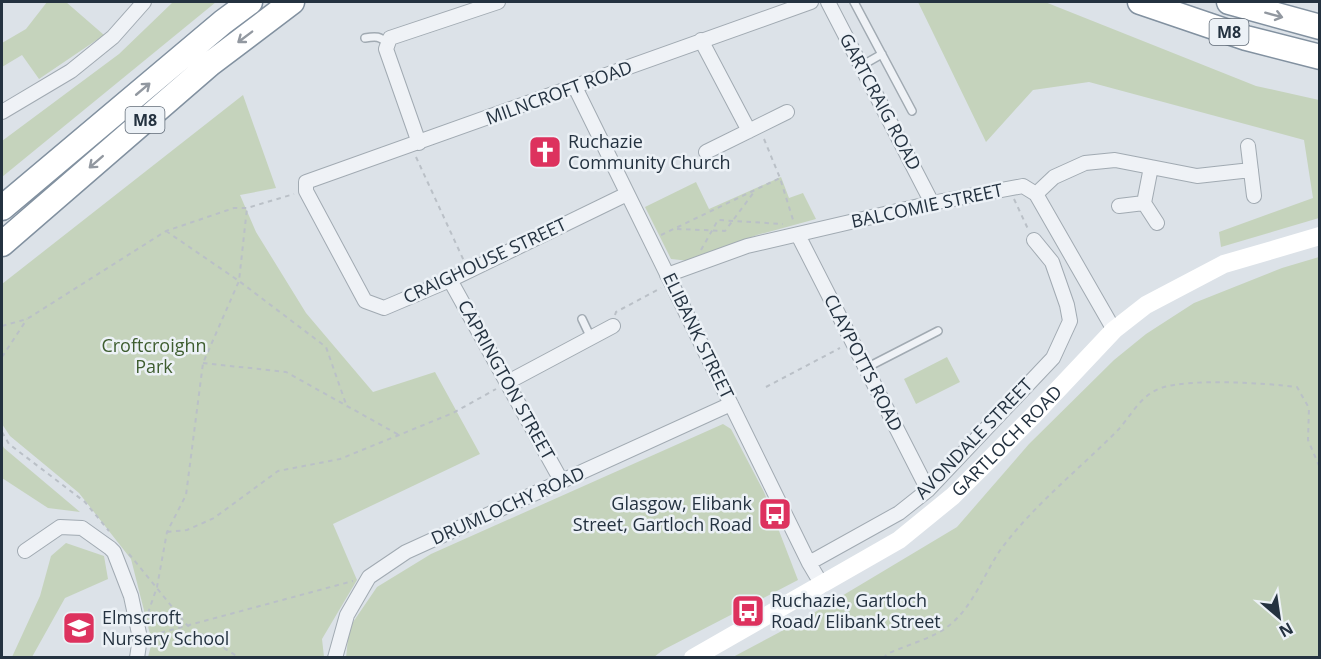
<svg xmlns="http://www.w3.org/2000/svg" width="1321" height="659" font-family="'Open Sans',sans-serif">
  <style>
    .green { fill: #c5d3bc }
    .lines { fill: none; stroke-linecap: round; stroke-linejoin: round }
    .lane-casing { stroke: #a1aab2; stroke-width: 10 }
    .street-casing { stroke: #a1aab2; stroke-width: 16 }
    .highway-casing { stroke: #8291a0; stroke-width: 27 }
    .path { stroke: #bac0c7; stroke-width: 2; stroke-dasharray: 4.5 4.5; stroke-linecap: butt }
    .lane { stroke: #eff2f6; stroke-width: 7 }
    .street { stroke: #eff2f6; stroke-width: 14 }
    .secondary { stroke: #fff; stroke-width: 18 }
    .highway { stroke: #fff; stroke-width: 24 }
    .oneway { stroke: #9298a0 }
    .labels { text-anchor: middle; stroke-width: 5; stroke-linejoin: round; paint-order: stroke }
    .shield { fill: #ecf1f6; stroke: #606b77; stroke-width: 1.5 }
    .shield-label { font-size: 16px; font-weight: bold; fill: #243240 }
    .street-label { font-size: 18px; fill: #243240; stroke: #ecf1f6 }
    .poi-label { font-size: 18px; fill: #243240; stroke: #ecf1f6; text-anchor: start }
    .park-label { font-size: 18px; fill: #3e5d30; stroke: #ecf1f6 }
  </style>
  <rect width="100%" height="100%" fill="#dce2e8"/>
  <path class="green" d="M47,2H66L104,35L39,79L22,55L2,67V43L26,29Z
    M173,2H216L2,177V141L119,54Z
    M918,2H1045L1256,86L1319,100V218L1221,247L1219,232L1313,198L1304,140L1089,82L1033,90L986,142Z
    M243,95L276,188L240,195L256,232L306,313L373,392L435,372L480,454L333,524L357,580L322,639L324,657H148L152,642L131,559L79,493L10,436L2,424V284Z
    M781,177L789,198L803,193L816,219L757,235L690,261L671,259L645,207L696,182L709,209Z
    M1319,257V657H733L795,624L957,527L1029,444L1114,360L1146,334L1194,303L1282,268Z
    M947,357L960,382L916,404L904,379Z
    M723,424L731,429L764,492L798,580L663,650L654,657L346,658L349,628L377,587L431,554Z
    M2,444L4,448L80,512L48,508L2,478Z
    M66,543L104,556L108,579L65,598L32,657H12L40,596L51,556Z"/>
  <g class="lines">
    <g class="lane-casing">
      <path id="lane" d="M854,2L912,111
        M365,38C376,36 380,36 388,44
        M861,66L882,54
        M582,319L591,338
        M866,368L938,331"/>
    </g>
    <g class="street-casing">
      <path id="street" d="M828,2L932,203
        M701,40L749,131
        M575,87L809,563L822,585
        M2,112L71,71L113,37L144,2
        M419,143L386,49L390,38L498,2
        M1248,146L1254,196
        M706,152L787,112
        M627,194L450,280L384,308L365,301L306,191V182L811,2
        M1036,194L1054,177L1085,163L1115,160L1197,176L1251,170
        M1144,203L1151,167
        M1119,206L1144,203L1157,223
        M798,235L928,490
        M667,275L747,246L932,203L1023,186L1036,194L1114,330
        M450,280L562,482
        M508,382L613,326
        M25,551L60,527L82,528L110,548L114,552L131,596L140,638L137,658
        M809,563L899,513L928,490L1053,358L1070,321L1067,305L1052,262L1034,240
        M335,658L347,615L369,577L406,552L731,404"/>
    </g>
    <g class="highway-casing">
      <path id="highway" d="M1140,2L1246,38L1320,57
        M1229,2L1320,27
        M2,208L223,22L250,2
        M2,244L210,64L292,2"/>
    </g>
    <path class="path" d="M764,139L780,178L794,223
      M416,157L464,261
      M1014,199L1028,229
      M677,229L725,231L754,192
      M166,231L239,281L326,347L347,407
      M661,235L780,178
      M701,250L718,220L783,224
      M615,315L616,312L661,288
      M2,326L27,319L166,231L234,208H247L294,194
      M2,357L27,319
      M203,363L286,372L399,435
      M766,387L840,348
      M2,432L9,444L85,502L109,531
      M167,532L187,530L214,518L278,471L340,459L453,413L496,389
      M129,554L187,625L240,658
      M148,613L157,587L167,532L186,495L203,363L239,281L247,208
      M152,635L353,581
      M883,658L889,653C905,646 935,637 947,627C973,608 983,575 1001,549C1034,505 1077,471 1116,432C1130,418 1140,395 1161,388C1191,378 1264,383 1297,387L1309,408L1308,440L1320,468"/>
    <use href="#lane" class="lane"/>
    <use href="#street" class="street"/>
    <path class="secondary" id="s1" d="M693,658L899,540L953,496L1032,417L1114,330L1146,305L1224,264L1320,236"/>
    <use href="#highway" class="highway"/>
  </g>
  <defs><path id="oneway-shaft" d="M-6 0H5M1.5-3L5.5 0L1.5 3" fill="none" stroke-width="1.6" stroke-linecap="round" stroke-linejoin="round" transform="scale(1.5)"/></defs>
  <g class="oneway">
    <use href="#oneway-shaft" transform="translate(1274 15) rotate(15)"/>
    <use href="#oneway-shaft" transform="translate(245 37) rotate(143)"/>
    <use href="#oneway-shaft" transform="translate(143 89) rotate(-40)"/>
    <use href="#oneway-shaft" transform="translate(96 162) rotate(139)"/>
  </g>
  <defs>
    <g id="church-square" transform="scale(1.725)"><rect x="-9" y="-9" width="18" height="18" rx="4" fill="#dd325e" stroke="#ecf1f6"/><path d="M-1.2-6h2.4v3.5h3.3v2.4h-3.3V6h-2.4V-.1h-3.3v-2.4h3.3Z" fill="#fff"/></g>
    <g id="bus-square" transform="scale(1.725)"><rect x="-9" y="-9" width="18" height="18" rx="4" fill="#dd325e" stroke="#ecf1f6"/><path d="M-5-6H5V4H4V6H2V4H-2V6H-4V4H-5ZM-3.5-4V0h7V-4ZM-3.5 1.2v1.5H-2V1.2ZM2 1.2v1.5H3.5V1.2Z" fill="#fff"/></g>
    <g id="school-square" transform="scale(1.725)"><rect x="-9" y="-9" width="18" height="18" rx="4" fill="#dd325e" stroke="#ecf1f6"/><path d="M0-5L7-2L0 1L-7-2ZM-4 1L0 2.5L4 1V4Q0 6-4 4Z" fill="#fff"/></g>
  </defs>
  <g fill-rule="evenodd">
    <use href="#church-square" x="545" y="152"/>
    <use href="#bus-square" x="775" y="514"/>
    <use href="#bus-square" x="748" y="611"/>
    <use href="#school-square" x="79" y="628"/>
  </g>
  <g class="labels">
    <g class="shield">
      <rect x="1209.5" y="19" width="39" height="26" rx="4.5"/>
      <rect x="125.5" y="107" width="39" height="26" rx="4.5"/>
    </g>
    <g class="shield-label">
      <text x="1229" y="38">M8</text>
      <text x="145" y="126">M8</text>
    </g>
    <g class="street-label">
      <text transform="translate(559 93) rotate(-20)" y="6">MILNCROFT ROAD</text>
      <text transform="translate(880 102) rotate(62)" y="6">GARTCRAIG ROAD</text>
      <text transform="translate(927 206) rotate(-12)" y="6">BALCOMIE STREET</text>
      <text transform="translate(485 261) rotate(-25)" y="6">CRAIGHOUSE STREET</text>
      <text transform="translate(698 336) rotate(64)" y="6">ELIBANK STREET</text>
      <text transform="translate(863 363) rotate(63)" y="6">CLAYPOTTS ROAD</text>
      <text transform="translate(506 380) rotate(61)" y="6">CAPRINGTON STREET</text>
      <text transform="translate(974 439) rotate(-46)" y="6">AVONDALE STREET</text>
      <text dy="6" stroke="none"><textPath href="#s1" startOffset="384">GARTLOCH ROAD</textPath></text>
      <text transform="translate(508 506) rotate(-24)" y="6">DRUMLOCHY ROAD</text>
    </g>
    <g class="poi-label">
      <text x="568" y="148">Ruchazie<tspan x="568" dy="21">Community Church</tspan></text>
      <text x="752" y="510" text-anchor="end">Glasgow, Elibank<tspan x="752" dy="21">Street, Gartloch Road</tspan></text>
      <text x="771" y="607">Ruchazie, Gartloch<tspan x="771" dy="21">Road/ Elibank Street</tspan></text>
      <text x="102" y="624">Elmscroft<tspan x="102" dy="21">Nursery School</tspan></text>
    </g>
    <g class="park-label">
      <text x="154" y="352">Croftcroighn<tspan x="154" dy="21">Park</tspan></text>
    </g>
  </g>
  <rect width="1321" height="659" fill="none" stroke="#243240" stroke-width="6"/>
  <g transform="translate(1279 617) rotate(151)" stroke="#ecf1f6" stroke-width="4.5" paint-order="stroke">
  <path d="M0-4.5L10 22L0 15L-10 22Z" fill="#243240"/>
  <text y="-9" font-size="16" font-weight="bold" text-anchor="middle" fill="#243240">N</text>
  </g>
</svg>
